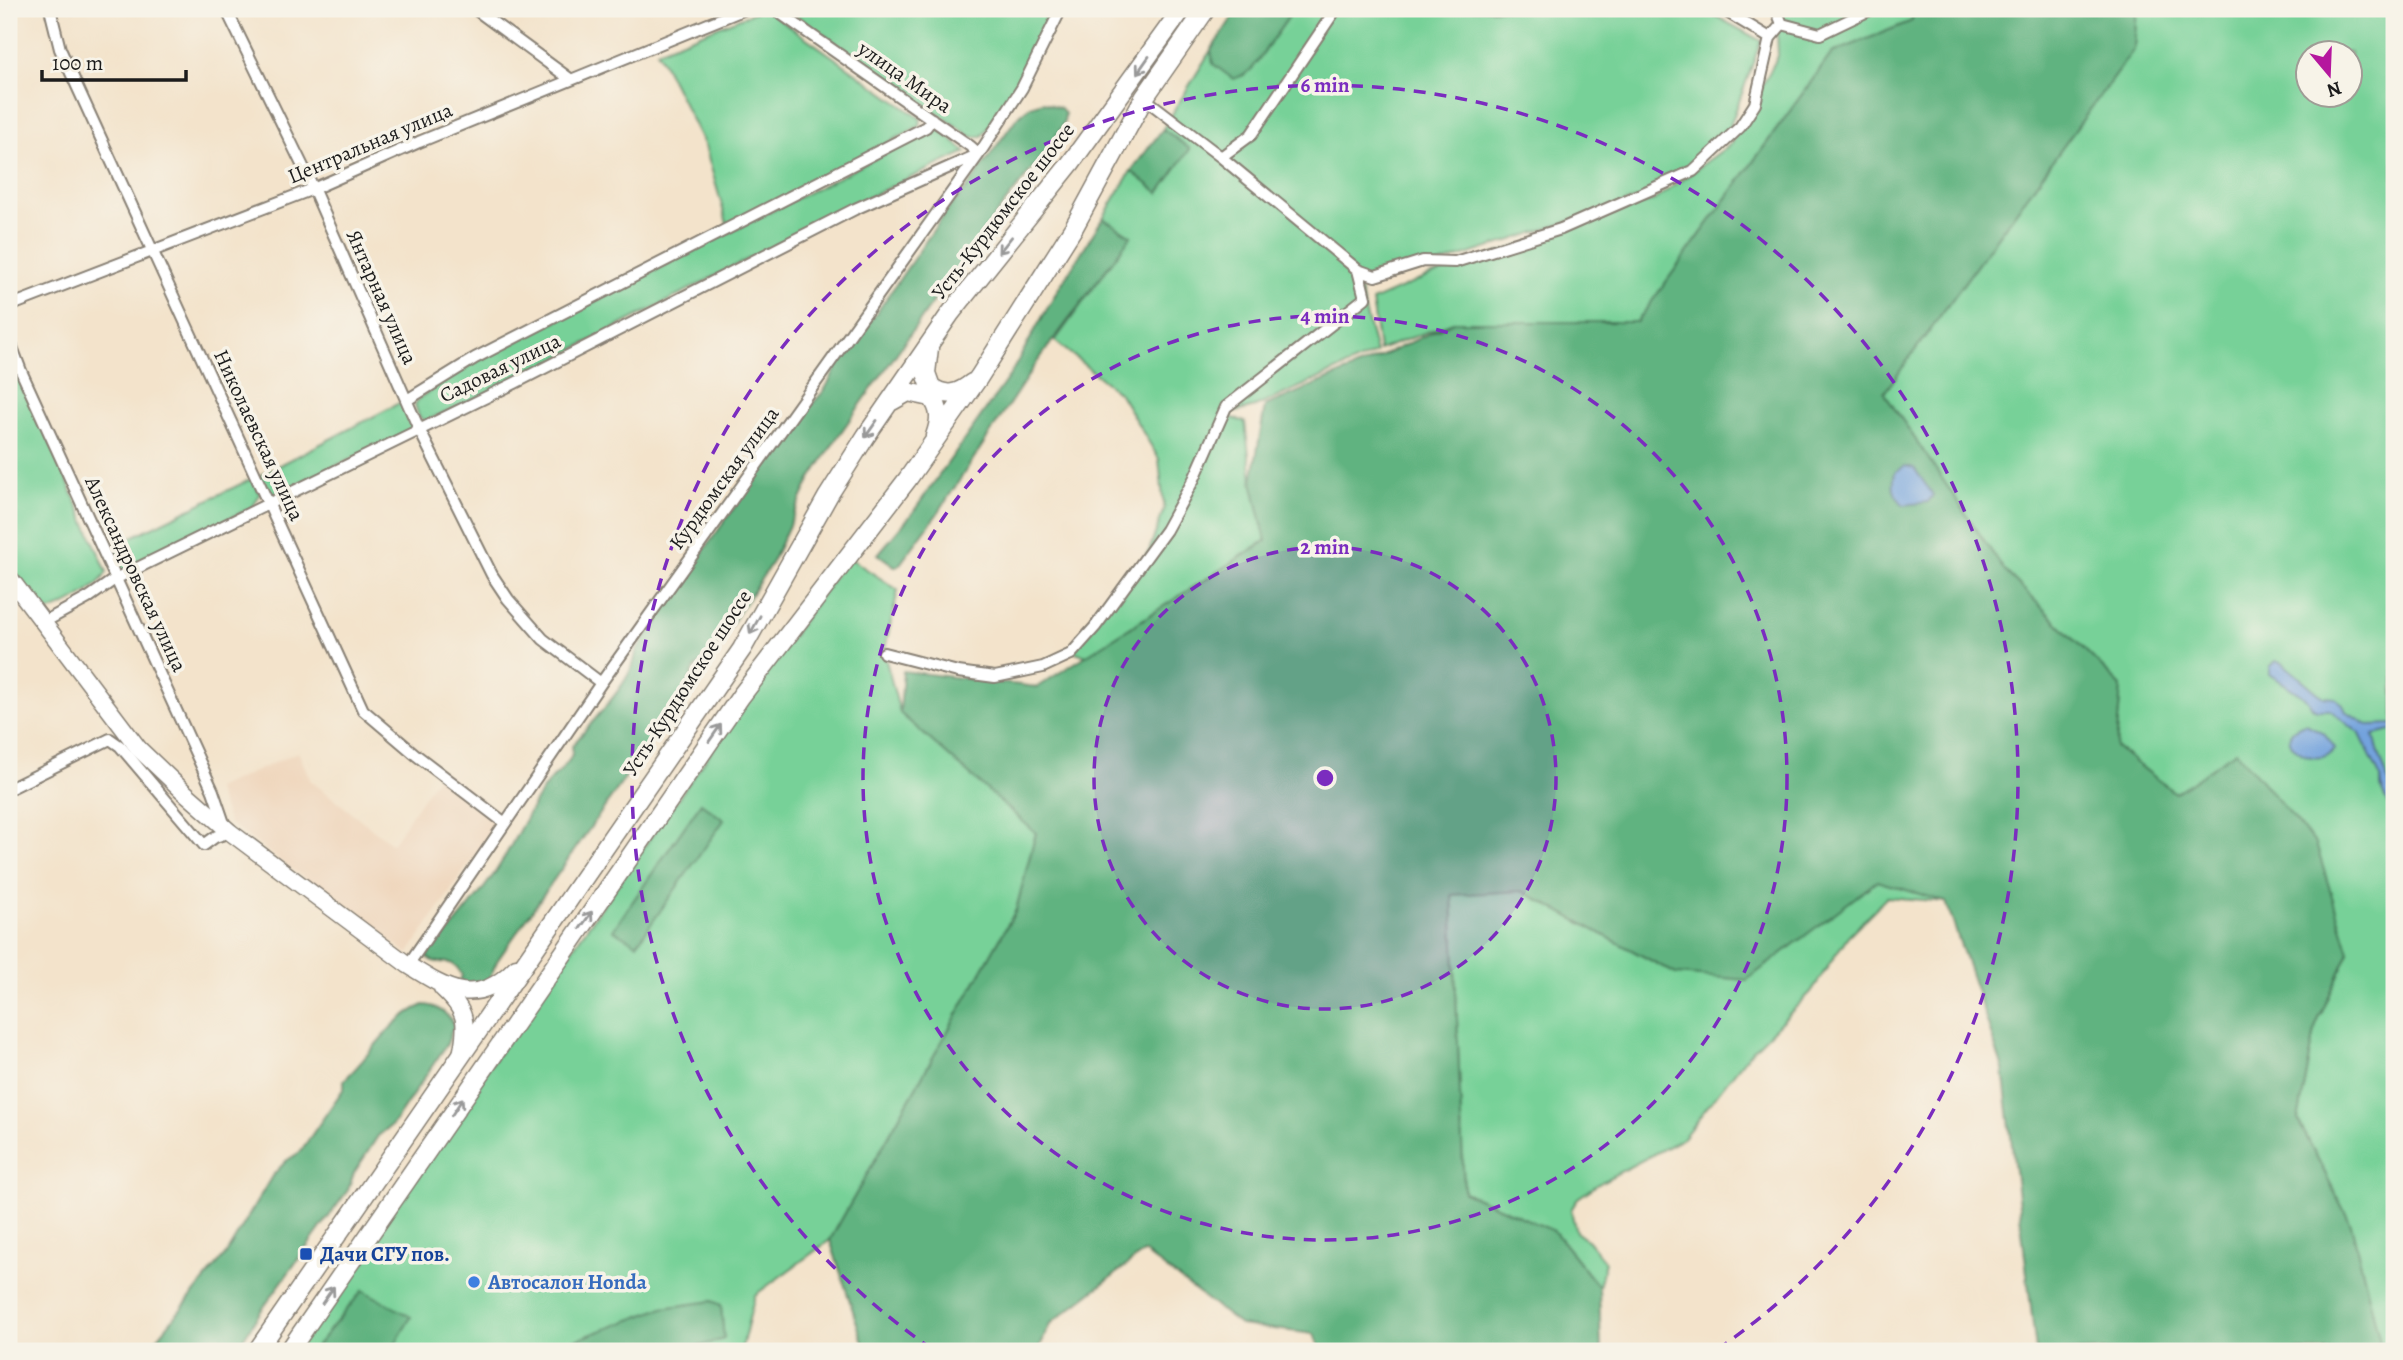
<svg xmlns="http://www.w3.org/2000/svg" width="2403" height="1360" font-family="Alegreya,serif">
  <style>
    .built { fill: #efd6bc }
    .green { fill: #77d198; stroke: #4a765a; stroke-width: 2; fill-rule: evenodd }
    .forest { fill: #61b380; stroke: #3e684e; stroke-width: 2 }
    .water { fill: #73a3dd; stroke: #48607c; stroke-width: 2 }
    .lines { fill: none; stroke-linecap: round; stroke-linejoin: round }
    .street-casing { stroke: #888074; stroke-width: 14 }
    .secondary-casing { stroke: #888074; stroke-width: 19 }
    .primary-casing { stroke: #888074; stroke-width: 21 }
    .street { stroke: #fff; stroke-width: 10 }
    .secondary { stroke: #fff; stroke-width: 16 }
    .primary { stroke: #fff; stroke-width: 18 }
    .oneway { stroke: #999 }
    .ring { fill: none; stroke: #7b2cbf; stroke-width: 3.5; stroke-dasharray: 12 9 }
    .transit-dot { fill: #1a4fb4; stroke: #f7f3e8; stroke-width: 2.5 }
    .shop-dot { fill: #3f7fe0; stroke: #f7f3e8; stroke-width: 2.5 }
    .labels { text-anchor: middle; stroke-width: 7; stroke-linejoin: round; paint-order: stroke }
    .street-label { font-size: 21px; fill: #1c1c1c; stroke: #f7f3e8 }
    .transit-label { font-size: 21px; font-weight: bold; fill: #164399; stroke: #f7f3e8; text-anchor: start }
    .shop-label { font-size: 21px; font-weight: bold; fill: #366cbe; stroke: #f7f3e8; text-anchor: start }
    .centre { fill: #7b2cbf; stroke: #f7f3e8; stroke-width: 3.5 }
    .ring-label { font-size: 21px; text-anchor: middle; font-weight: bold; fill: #7b2cbf; stroke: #f7f3e8; stroke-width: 7; stroke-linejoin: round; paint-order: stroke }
  </style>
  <rect width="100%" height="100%" fill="#f7f3e8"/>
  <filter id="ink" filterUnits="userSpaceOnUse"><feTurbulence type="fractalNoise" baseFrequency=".0143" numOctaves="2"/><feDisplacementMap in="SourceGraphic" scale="14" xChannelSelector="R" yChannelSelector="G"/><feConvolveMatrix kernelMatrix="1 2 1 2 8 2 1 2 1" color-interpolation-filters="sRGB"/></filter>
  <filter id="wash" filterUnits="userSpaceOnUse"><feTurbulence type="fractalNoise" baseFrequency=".00686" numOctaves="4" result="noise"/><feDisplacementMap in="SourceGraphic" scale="28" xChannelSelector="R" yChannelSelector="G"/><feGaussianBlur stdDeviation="1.57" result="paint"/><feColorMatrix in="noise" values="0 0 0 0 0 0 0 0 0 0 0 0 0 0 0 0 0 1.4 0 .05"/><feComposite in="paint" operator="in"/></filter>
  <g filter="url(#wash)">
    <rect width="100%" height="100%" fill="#f3e3cb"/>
    <path class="built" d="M298,752L311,781L392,844L437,777L497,822L408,954L229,823L216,789Z"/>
    <path class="green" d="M787,9H1051V16C1031,58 1011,100 982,136L972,137Z
      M1294,9H1703L1761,41L1725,140L1652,194L1427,268L1359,287L1376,353L1255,407L1224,415L1245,422L1252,481L1266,540L1086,656L1073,651L1149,551L1164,509L1159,459L1120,394L1055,341L1131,236L1103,218L1131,171L1159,192L1190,149L1163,129L1211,50L1213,64L1267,48Z
      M1776,9H1912V21L1832,53L1637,322H1453L1379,350L1372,301L1429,276L1654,200L1732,143L1778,56Z
      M2137,9H2394V1351H2368L2380,1342L2351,1224L2298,1120L2316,1025L2349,952L2175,793L2116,747L2121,686L2004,570L1884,393L2134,49ZM2308,52H2350V94H2308Z
      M760,10L768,11L921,119L920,126L728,227L705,146L657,51Z
      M933,129L940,130L966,152L854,204L515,380L426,421L419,417L415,405L419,398L477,361Z
      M9,347L107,572C97,591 63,608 43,613L9,582Z
      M403,401L413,422L411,431L273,495L267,492L259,476Z
      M253,478L260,494L253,507L119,573L105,550Z
      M848,557L898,590L884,653L900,713L1036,832L1016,910L830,1240L755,1295L741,1351H289Z
      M1877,881L1946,902L1887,897L1848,936L1811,992L1749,1054L1682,1139L1603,1181L1578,1198L1571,1210L1576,1232L1588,1241L1605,1262L1599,1287L1554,1231L1464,1192L1452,894L1522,891L1676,974L1846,904Z"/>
    <path class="forest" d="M1238,9H1294L1252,69L1244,75L1233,79L1213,64L1211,50Z
      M1912,9H2137L2134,49L1884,393L2004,570L2121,686L2116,747L2175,793L2236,751L2316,844L2349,952L2316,1025L2298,1120L2351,1224L2380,1342L2368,1351H2036L2003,1069L1946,902L1877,881L1747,980L1676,974L1522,891L1452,895L1464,1192L1554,1231L1599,1287L1601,1351H1321L1314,1334L1240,1325L1144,1252L1050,1324L1038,1351H866L830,1240L1016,910L1036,833L900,713L903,671L1037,687L1266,541L1252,481L1265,406L1378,358L1453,322H1637L1832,53L1912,21Z
      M1043,102L1061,108L1065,114L1064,122L1054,141L984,230L839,435L810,480L772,562L728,630L707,657L695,668L681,698L497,961L488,982L463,984L460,981L462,975C451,953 440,969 426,957C449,932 472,905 492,877C513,847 525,813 547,784C556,773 576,760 572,746C591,722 633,682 636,652L673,594L792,426L824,391L844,354L875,315L947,210L966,189L1016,119L1030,106Z
      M1163,129L1190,149L1159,193L1131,171Z
      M1103,218L1131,236L1035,365L938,513L900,564L896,567L878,554L911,515L1010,375L1057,291Z
      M701,803L724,820L637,944L613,930Z
      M424,1005C436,1005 449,1014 454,1025L447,1044L393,1124L378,1136L354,1173L348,1190L261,1311L235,1351H147L226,1254L272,1176L286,1161L300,1152L344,1088V1080C372,1055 387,1020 424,1005Z
      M363,1290L411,1317L391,1351H312Z
      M712,1301L721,1305L724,1339L683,1351H541L584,1337L662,1308Z"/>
    <path class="water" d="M1905,466L1914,468L1933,495L1928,502L1904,505C1893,495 1892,487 1895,472Z
      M2276,661L2281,662L2318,693L2324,697L2335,698L2343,704L2346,712L2368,725L2394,724V730L2374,735C2380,763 2394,787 2394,815L2381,787V778L2360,734L2330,710H2317L2312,707L2308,700L2270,674V667Z
      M2306,724L2324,733L2335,748C2318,776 2262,735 2306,724Z"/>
  </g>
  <g filter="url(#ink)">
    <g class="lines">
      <g class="street-casing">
        <path id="street" d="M50,9L60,49L363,710L416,755L505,823
          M226,9L310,181L419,429L492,575L508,599L543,639L601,683
          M475,9L570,79
          M1722,9L1770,38
          M1776,9L1782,24L1820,34L1872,9
          M1144,98L1221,157L1358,270L1375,276L1423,261L1455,262L1561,229L1693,171L1740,127L1755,104L1770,38L1782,24
          M1221,157L1251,135L1336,9
          M9,309L17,303L313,189L419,142L745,9
          M9,339L21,371L213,791L225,826
          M407,400L475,358L926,127L932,119
          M42,623L88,598L115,579L515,383L855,209L979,154L970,146L774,9
          M884,653L958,672L995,677L1043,667L1071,654L1095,627L1166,530L1194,479L1226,407L1365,298L1358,270
          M9,789L110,739L120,746L204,845L215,837L230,832
          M408,965L601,683L979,154L1022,88L1061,9"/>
      </g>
      <g class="secondary-casing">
        <path id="secondary" d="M9,577L139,749L182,790L230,832L408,965C449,991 477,1008 516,967
          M442,988C467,1011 468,1022 461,1055"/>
      </g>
      <g class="primary-casing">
        <path id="primary" d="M929,348L926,373L931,387C947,398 958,394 972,383
          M892,401L908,392L931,397C942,410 940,422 935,436
          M257,1351L742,649L828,496L866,436L950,314L1070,164L1182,9
          M289,1351L741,696L907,480L979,377L1074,227L1144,98L1206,9"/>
      </g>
      <use href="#street" class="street"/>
      <use href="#secondary" class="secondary"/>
      <use href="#primary" class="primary"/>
    </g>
    <defs><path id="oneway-shaft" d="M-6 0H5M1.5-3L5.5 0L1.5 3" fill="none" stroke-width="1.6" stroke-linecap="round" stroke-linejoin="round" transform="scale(1.75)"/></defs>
    <g class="oneway">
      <use href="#oneway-shaft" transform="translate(1143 65) rotate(125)"/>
      <use href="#oneway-shaft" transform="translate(1005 245) rotate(129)"/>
      <use href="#oneway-shaft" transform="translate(871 429) rotate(125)"/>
      <use href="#oneway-shaft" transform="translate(755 625) rotate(119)"/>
      <use href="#oneway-shaft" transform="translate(715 733) rotate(-55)"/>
      <use href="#oneway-shaft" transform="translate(586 920) rotate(-55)"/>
      <use href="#oneway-shaft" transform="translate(457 1107) rotate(-57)"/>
      <use href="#oneway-shaft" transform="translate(328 1295) rotate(-55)"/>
    </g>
  </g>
  <circle cx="1325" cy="778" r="231" fill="#7b2cbf" fill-opacity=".12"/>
  <g class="ring">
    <circle cx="1325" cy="778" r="231"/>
    <circle cx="1325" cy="778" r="462"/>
    <path d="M932 1349A693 693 0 1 1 1718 1349"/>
  </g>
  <rect class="transit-dot" x="299" y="1247" width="14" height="14" rx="3.5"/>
  <circle class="shop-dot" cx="474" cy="1282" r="7"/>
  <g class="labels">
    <g class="street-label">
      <text transform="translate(905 77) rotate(35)" y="7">улица Мира</text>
      <text transform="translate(370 143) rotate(-23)" y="7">Центральная улица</text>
      <text transform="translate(1003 211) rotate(-52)" y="7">Усть-Курдюмское шоссе</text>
      <text transform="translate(382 297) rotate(66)" y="7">Янтарная улица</text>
      <text transform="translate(500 368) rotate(-26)" y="7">Садовая улица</text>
      <text transform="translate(259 435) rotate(65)" y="7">Николаевская улица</text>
      <text transform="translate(724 478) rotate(-54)" y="7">Курдюмская улица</text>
      <text transform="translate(136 574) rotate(65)" y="7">Александровская улица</text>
      <text transform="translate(687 683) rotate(-57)" y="7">Усть-Курдюмское шоссе</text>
    </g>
    <g class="transit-label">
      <text x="320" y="1261">Дачи СГУ пов.</text>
    </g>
    <g class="shop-label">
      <text x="488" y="1289">Автосалон Honda</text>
    </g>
  </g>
  <circle cx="1325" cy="778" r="10" class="centre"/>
  <g class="ring-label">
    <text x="1325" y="92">6 min</text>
    <text x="1325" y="323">4 min</text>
    <text x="1325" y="554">2 min</text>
  </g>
  <rect width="2403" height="1360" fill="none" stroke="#f7f3e8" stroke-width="35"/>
  <g transform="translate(2329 74) rotate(161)"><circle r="33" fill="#f7f3e8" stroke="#9f9d96" stroke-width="2"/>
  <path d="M0-5L12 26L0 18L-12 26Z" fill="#b5179e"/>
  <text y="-10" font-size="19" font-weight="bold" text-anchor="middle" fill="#1c1c1c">N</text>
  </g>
  <path d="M42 70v10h144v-10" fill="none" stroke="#1c1c1c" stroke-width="3.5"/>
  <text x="52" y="70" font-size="21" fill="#1c1c1c" stroke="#f7f3e8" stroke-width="5" paint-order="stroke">100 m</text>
</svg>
